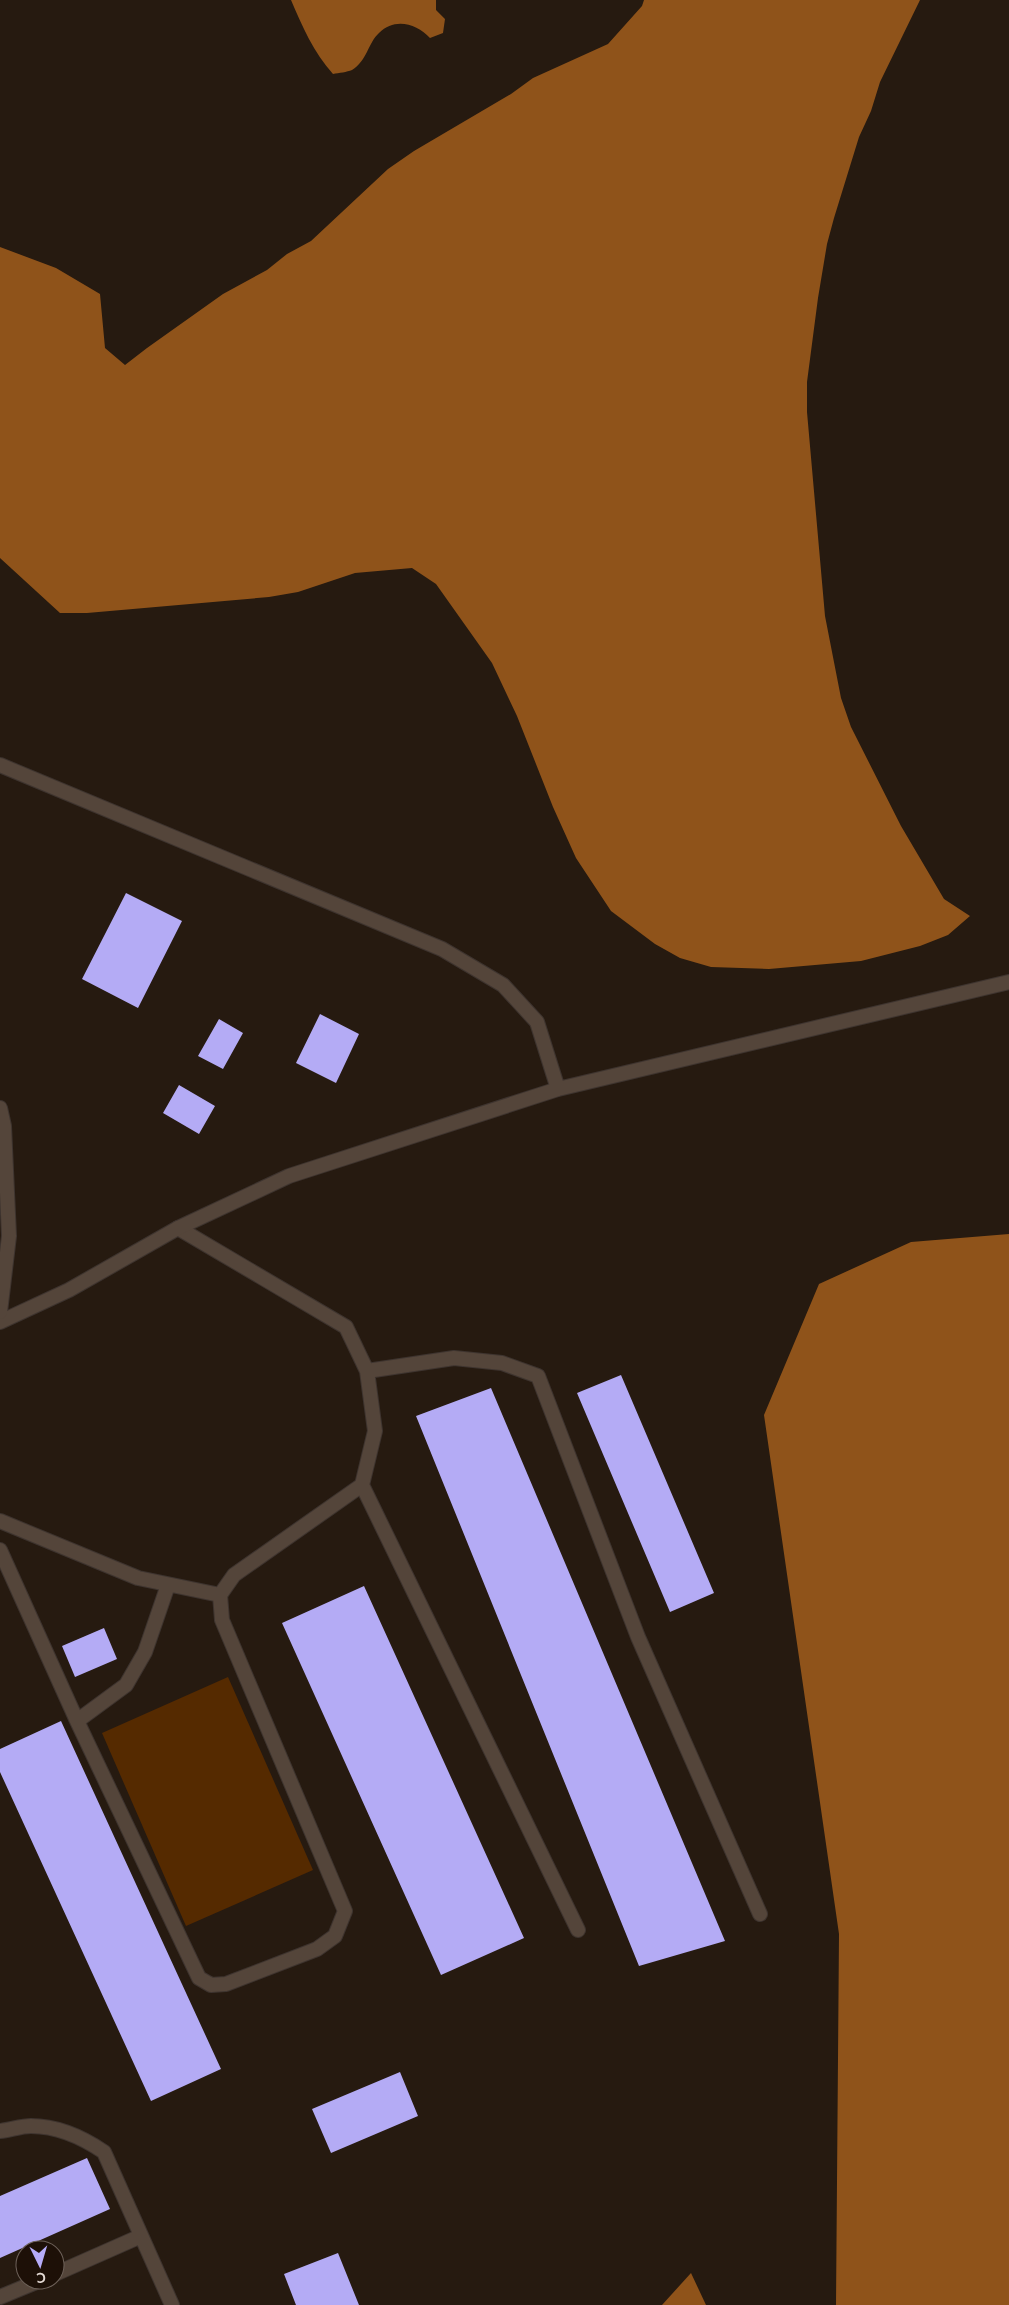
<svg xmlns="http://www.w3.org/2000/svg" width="1009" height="2305" font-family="Mulish,sans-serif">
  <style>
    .green { fill: #552a00 }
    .water { fill: #8f531a }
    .building { fill: #b4abf5 }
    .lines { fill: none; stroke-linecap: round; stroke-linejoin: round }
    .service-casing { stroke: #3e342f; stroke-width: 16 }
    .minor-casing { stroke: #3e342f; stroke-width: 16 }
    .tertiary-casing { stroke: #3e342f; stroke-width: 16 }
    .service { stroke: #54453a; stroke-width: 14 }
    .minor { stroke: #54453a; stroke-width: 14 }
    .tertiary { stroke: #54453a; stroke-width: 14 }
  </style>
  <rect width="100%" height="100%" fill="#261a10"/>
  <path class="green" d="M228,1677L313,1870L186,1926L102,1733Z"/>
  <path class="water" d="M291,0H436V10L445,19L443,33L430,38C417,24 395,17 379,33C368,43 367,61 352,70C347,72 339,73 333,74C314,53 302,26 291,0Z
    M644,0H920L880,82L871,111L859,137L834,218L827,244L818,298L807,382V412L825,616L841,698L851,727L901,826L944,899L970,916L948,935L920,946L861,961L769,969L711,967L680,958L655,944L611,911L576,858L553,807L517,716L492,663L436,584L412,568L355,573L298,592L269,597L87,613H60L0,558V247L56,268L100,294L105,348L125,365L147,348L223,294L267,270L287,254L311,241L388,169L414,151L511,94L533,78L608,44L642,6Z
    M1009,1234V2305H836L839,1934L764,1415L819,1284L911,1242Z
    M691,2273L706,2305H662Z"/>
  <path class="building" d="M126,893L182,921L138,1008L82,979Z
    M320,1014L359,1034L336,1083L296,1063Z
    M219,1019L243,1033L223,1069L198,1056Z
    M179,1085L215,1106L199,1134L163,1113Z
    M621,1375L714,1593L670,1612L577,1393Z
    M491,1388L725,1941L639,1966L416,1416Z
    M364,1586L524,1938L441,1975L282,1623Z
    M104,1628L117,1659L75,1677L62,1646Z
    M61,1721L221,2069L151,2101L0,1772V1749Z
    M400,2072L418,2116L331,2153L312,2109Z
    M87,2158L110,2209L0,2258V2196Z
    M338,2253L359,2305H296L284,2274Z"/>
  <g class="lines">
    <g class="service-casing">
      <path id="service" d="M367,1371L454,1358L502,1363L538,1376L638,1637L760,1914
        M362,1485L578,1930
        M0,1521L138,1578L220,1595
        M0,1550L77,1721L199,1978L211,1985L226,1984L317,1949L335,1936L345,1911L222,1620L220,1595L234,1575L362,1485L375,1431L367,1371L346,1327L178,1228
        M77,1721L126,1685L145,1652L168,1585
        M0,2131C10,2130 21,2126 31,2126C58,2126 82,2137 104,2152L172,2305
        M55,2274L141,2236
        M0,2297L41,2280"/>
    </g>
    <g class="minor-casing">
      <path id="minor" d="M0,765L442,949L503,985L537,1022L558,1089
        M0,1322L69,1290L178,1228L289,1176L558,1089L1009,982"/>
    </g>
    <g class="tertiary-casing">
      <path id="tertiary" d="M0,1108L4,1126L9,1236L0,1312"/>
    </g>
    <use href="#service" class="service"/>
    <use href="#minor" class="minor"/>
    <use href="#tertiary" class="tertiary"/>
  </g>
  <g transform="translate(40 2265) rotate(175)"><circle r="24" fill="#1d1007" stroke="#6d6159"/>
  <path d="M0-4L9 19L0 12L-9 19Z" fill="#b6acf8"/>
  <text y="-8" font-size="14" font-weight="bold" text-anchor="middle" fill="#e4dad4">С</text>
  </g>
</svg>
